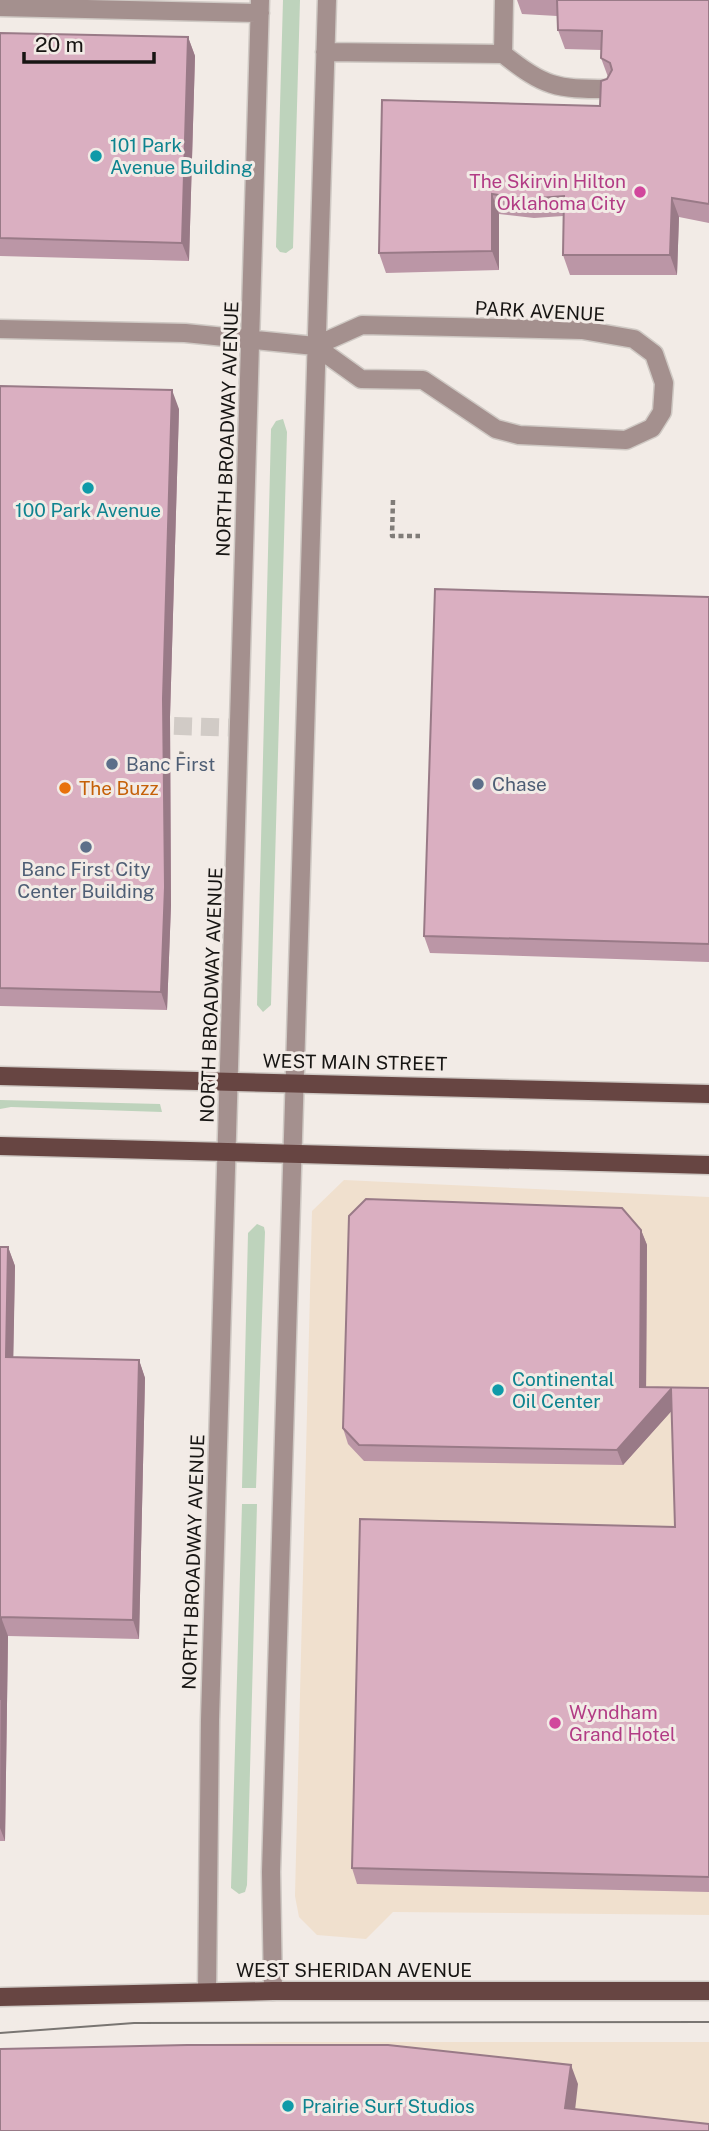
<svg xmlns="http://www.w3.org/2000/svg" width="709" height="2131" font-family="'Public Sans',sans-serif">
  <style>
    .commercial { fill: #f0e0ce }
    .green { fill: #bed3bc }
    .lines { fill: none; stroke-linecap: round; stroke-linejoin: round }
    .minor-tunnel { stroke: #d1cbc6; stroke-width: 18; stroke-dasharray: 18 9; stroke-linecap: butt }
    .minor-casing { stroke: #cfc9c4; stroke-width: 21 }
    .major-casing { stroke: #cfc9c4; stroke-width: 21 }
    .path { stroke: #807c78; stroke-width: 4.5; stroke-dasharray: 5 3.5; stroke-linecap: butt }
    .minor { stroke: #a4908e; stroke-width: 18 }
    .major { stroke: #674542; stroke-width: 18 }
    .tram { stroke: #797572; stroke-width: 2 }
    .wall { fill: #bb96a6 }
    .shaded-wall { fill: #997a87 }
    .building { fill: #daafc1; stroke: #997a87; stroke-width: 2 }
    .culture-dot { fill: #0f9aa8; stroke: #f2ebe6; stroke-width: 2.5 }
    .hotel-dot { fill: #d1479c; stroke: #f2ebe6; stroke-width: 2.5 }
    .service-dot { fill: #5c6f8a; stroke: #f2ebe6; stroke-width: 2.5 }
    .food-dot { fill: #e8710a; stroke: #f2ebe6; stroke-width: 2.5 }
    .labels { text-anchor: middle; stroke-width: 6; stroke-linejoin: round; paint-order: stroke }
    .culture-label { font-size: 19px; fill: #0d838f; stroke: #f2ebe6; text-anchor: start }
    .hotel-label { font-size: 19px; fill: #b23c85; stroke: #f2ebe6; text-anchor: end }
    .street-label { font-size: 19px; fill: #171513; stroke: #f2ebe6 }
    .service-label { font-size: 19px; fill: #4e5e75; stroke: #f2ebe6; text-anchor: start }
    .food-label { font-size: 19px; fill: #c56008; stroke: #f2ebe6; text-anchor: start }
  </style>
  <rect width="100%" height="100%" fill="#f2ebe6"/>
  <path class="commercial" d="M344,1180L709,1197V1915L393,1912L366,1939L317,1935L299,1917L295,1896L312,1211Z
    M281,2042H709V2131H0L99,2047Z"/>
  <path class="green" d="M283,0H300L293,248L286,253L280,252L276,247Z
    M283,419L287,432L271,1005L263,1012L257,1005L271,429L276,421Z
    M0,1100L160,1104L162,1112L11,1107L0,1109Z
    M257,1224L264,1227L265,1232L256,1488H242L248,1233Z
    M242,1504H257L247,1885L245,1892L239,1894L231,1888Z"/>
  <g class="lines">
    <path class="minor-tunnel" d="M147,725L240,728"/>
    <g class="minor-casing">
      <path id="minor" d="M0,7L260,13
        M325,52L503,54L504,0
        M503,54C545,87 555,89 608,89
        M0,329L185,333L315,346L362,325L582,330L634,339L654,354L664,383L662,412L652,428L626,440L519,435L496,429L423,380L361,379L315,346
        M273,1991L271,1872L327,0
        M207,1992L210,1720L260,0"/>
    </g>
    <g class="major-casing">
      <path id="major" d="M0,1076L709,1094
        M0,1146L709,1165
        M0,1997L273,1991H709"/>
    </g>
    <path class="path" d="M393,500L392,536H420
      M180,765L182,749"/>
    <use href="#minor" class="minor"/>
    <use href="#major" class="major"/>
    <path class="tram" d="M0,2033L134,2023L709,2022"/>
  </g>
  <path class="wall" d="M517,0H709V223L679,217L677,275H570L563,255V216L534,218L499,214V270L386,273L379,253L600,106L608,77L601,58L602,50L565,49L558,30L557,16L522,14Z
    M0,33L188,37L195,56L189,261L0,256Z
    M0,386L179,409L170,717L171,905L167,1010L0,1006Z
    M709,597V962L430,953L424,936Z
    M641,1230L647,1245L646,1387L709,1388V1892L357,1884L352,1868L675,1527L672,1410L623,1465L364,1461L348,1444L343,1428Z
    M0,1247H8L15,1266L13,1357L139,1360L145,1378L139,1639L8,1636L5,1841H0Z"/>
  <path class="shaded-wall" d="M188,37L195,56L189,261L182,243Z
    M492,194L499,214V270L492,251Z
    M672,198L679,217L677,275L670,255Z
    M172,390L179,409L170,717L171,905L167,1010L161,992L163,699Z
    M641,1230L647,1245L646,1402L640,1387Z
    M8,1247L15,1266L13,1376L6,1357Z
    M139,1360L145,1378L139,1639L133,1620Z
    M671,1389L677,1405L623,1465L617,1450Z
    M1,1617L8,1636L5,1841L0,1828Z
    M571,2065L578,2084L573,2128L565,2108Z"/>
  <path class="building" d="M557,0H709V204L672,198L670,255H563L564,196L526,199L492,194V251L379,253L382,100L600,106L601,81L607,79L612,70L610,63L601,58L602,31L558,30Z
    M0,33L188,37L182,243L0,238Z
    M0,386L172,390L163,699L165,887L161,992L0,988Z
    M435,589L709,597V944L424,936Z
    M366,1199L622,1208L641,1230L640,1387L709,1388V1877L352,1868L360,1519L675,1527L671,1389L617,1450L359,1445L343,1428L346,1324L349,1216Z
    M0,1247H8L6,1357L139,1360L133,1620L1,1617L0,1700Z
    M187,2045H388L571,2065L565,2108L709,2124V2131H0V2049Z"/>
  <g class="culture-dot">
    <circle cx="96" cy="156" r="7"/>
    <circle cx="88" cy="488" r="7"/>
    <circle cx="498" cy="1390" r="7"/>
    <circle cx="288" cy="2106" r="7"/>
  </g>
  <g class="hotel-dot">
    <circle cx="640" cy="192" r="7"/>
    <circle cx="555" cy="1723" r="7"/>
  </g>
  <g class="service-dot">
    <circle cx="112" cy="764" r="7"/>
    <circle cx="478" cy="784" r="7"/>
    <circle cx="86" cy="847" r="7"/>
  </g>
  <circle class="food-dot" cx="65" cy="788" r="7"/>
  <g class="labels">
    <g class="culture-label">
      <text x="110" y="152">101 Park<tspan x="110" dy="22">Avenue Building</tspan></text>
      <text x="88" y="517" text-anchor="middle">100 Park Avenue</text>
      <text x="512" y="1386">Continental<tspan x="512" dy="22">Oil Center</tspan></text>
      <text x="302" y="2113">Prairie Surf Studios</text>
    </g>
    <g class="hotel-label">
      <text x="626" y="188">The Skirvin Hilton<tspan x="626" dy="22">Oklahoma City</tspan></text>
      <text x="569" y="1719" text-anchor="start">Wyndham<tspan x="569" dy="22">Grand Hotel</tspan></text>
    </g>
    <g class="street-label">
      <text transform="translate(540 311) rotate(3)" y="7">PARK AVENUE</text>
      <text transform="translate(227 429) rotate(-88)" y="7">NORTH BROADWAY AVENUE</text>
      <text transform="translate(211 995) rotate(-88)" y="7">NORTH BROADWAY AVENUE</text>
      <text transform="translate(355 1062) rotate(1)" y="7">WEST MAIN STREET</text>
      <text transform="translate(193 1562) rotate(-88)" y="7">NORTH BROADWAY AVENUE</text>
      <text x="354" y="1977">WEST SHERIDAN AVENUE</text>
    </g>
    <g class="service-label">
      <text x="126" y="771">Banc First</text>
      <text x="492" y="791">Chase</text>
      <text x="86" y="876" text-anchor="middle">Banc First City<tspan x="86" dy="22">Center Building</tspan></text>
    </g>
    <g class="food-label">
      <text x="79" y="795">The Buzz</text>
    </g>
  </g>
  <path d="M24 52v10h130v-10" fill="none" stroke="#171513" stroke-width="3.5"/>
  <text x="35" y="52" font-size="21" fill="#171513" stroke="#f2ebe6" stroke-width="5" paint-order="stroke">20 m</text>
</svg>
